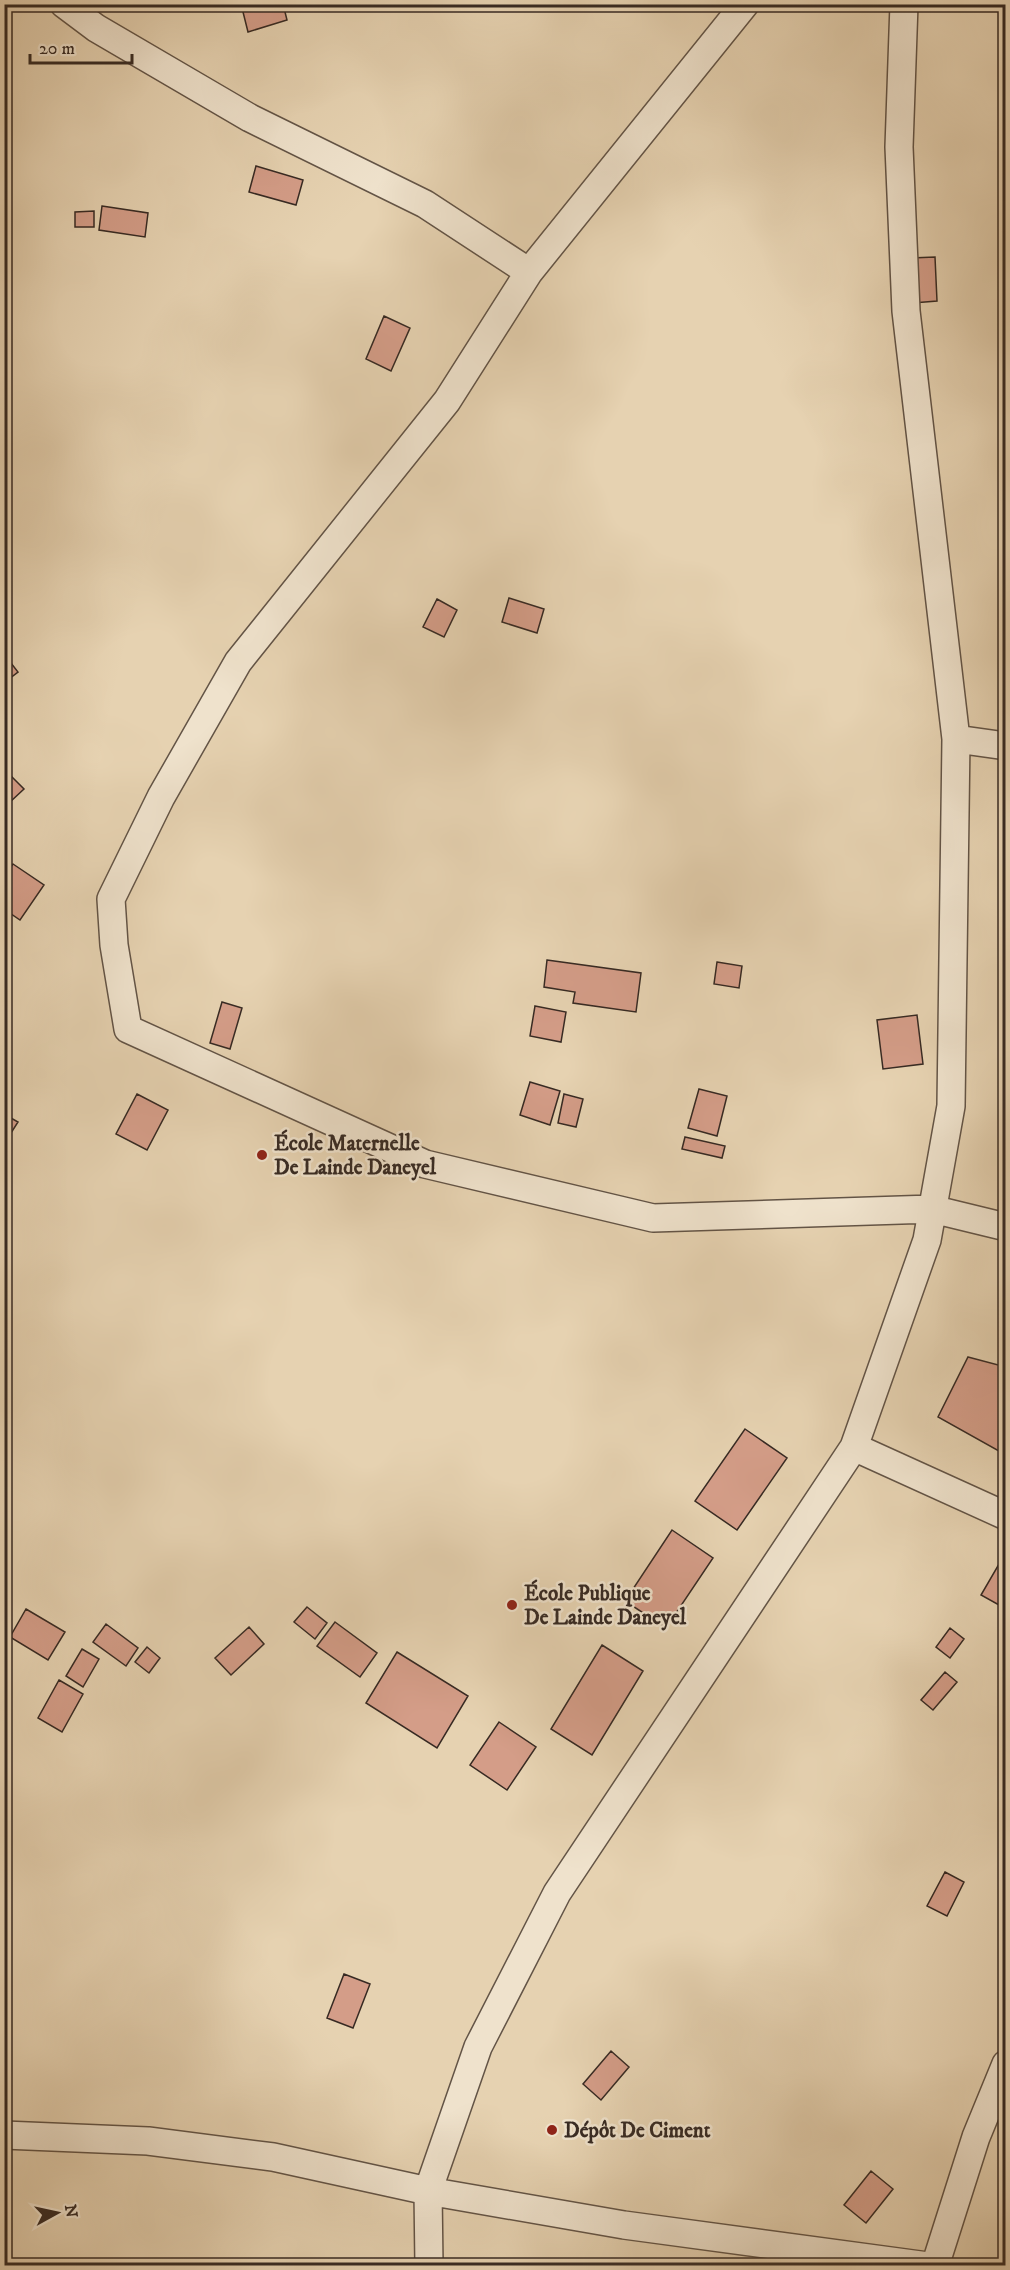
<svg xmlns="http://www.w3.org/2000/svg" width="1010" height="2270" font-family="'IM FELL DW Pica',serif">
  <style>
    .building { fill: #d49d88; stroke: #372a23; stroke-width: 1.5 }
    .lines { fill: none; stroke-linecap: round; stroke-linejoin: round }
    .street-casing { stroke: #635446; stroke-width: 30 }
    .street { stroke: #efe2cc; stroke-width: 27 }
    .poi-dot { fill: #8f2418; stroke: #efe2cc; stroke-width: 2 }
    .labels { text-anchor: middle; stroke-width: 5; stroke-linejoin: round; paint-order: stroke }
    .poi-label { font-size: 21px; font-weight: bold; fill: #372a23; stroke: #efe2cc; text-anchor: start }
  </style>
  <rect width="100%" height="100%" fill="#e6d2b1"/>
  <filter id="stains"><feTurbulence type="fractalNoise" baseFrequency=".00333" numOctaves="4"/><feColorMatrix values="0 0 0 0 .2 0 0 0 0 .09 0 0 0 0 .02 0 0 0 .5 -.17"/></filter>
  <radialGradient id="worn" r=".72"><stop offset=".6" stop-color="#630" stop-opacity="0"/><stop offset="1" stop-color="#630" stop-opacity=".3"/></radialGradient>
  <path class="building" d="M241,4H283L287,20L248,32Z
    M256,166L303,180L296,205L249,192Z
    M102,206L148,213L145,237L99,230Z
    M94,211V227H75V212Z
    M935,257L937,301L913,303L911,258Z
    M384,316L410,328L391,371L366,359Z
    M509,598L544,609L537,633L502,622Z
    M437,599L457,610L444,637L423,627Z
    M4,654L18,672L5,682H4Z
    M4,769L24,789L10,802L4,797Z
    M13,864L44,885L20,920L4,909V876Z
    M547,960L641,973L636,1012L573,1003L575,992L544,987Z
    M717,962L742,966L739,988L714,984Z
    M222,1002L242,1008L230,1049L210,1043Z
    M535,1006L566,1012L561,1042L530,1036Z
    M917,1015L923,1064L883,1069L877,1020Z
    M530,1082L560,1091L550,1125L520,1115Z
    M699,1089L727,1096L717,1136L688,1128Z
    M137,1094L168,1110L147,1150L116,1134Z
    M564,1094L583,1099L576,1127L558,1123Z
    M4,1114L18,1122L4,1144Z
    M685,1137L725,1146L722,1158L682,1149Z
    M968,1357L1006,1367V1455L938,1417Z
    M745,1429L787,1458L737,1530L695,1501Z
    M672,1530L713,1558L666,1628L625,1601Z
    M999,1564L1006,1568V1595L999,1605L981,1595Z
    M307,1607L327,1623L315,1639L294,1622Z
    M26,1609L65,1632L48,1660L10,1637Z
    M335,1622L377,1653L360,1677L317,1646Z
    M106,1624L138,1648L126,1666L93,1642Z
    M249,1627L264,1644L231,1675L215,1658Z
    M950,1628L964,1639L950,1658L936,1647Z
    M602,1645L643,1671L592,1755L551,1729Z
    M147,1647L160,1658L149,1673L135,1662Z
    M82,1649L99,1659L83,1687L66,1676Z
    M397,1652L468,1696L437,1748L366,1703Z
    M945,1672L957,1682L933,1710L921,1700Z
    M59,1680L83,1694L62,1732L38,1718Z
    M499,1722L536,1747L507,1790L470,1765Z
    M945,1872L964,1882L947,1916L927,1906Z
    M344,1974L370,1984L353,2028L327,2018Z
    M611,2051L629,2067L601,2100L583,2084Z
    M871,2171L893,2189L866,2223L844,2205Z"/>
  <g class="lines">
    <g class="street-casing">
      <path id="street" d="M64,4L96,28L250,118L425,204L529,272
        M745,4L529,272L447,401L238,662L161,797L111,899L114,945L128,1029L425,1164L653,1218L932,1209L1006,1227
        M956,739L1006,746
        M854,1447L1006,1516
        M4,2135L148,2141L273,2157L428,2191L624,2225L928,2266
        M429,2266L428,2191L478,2047L557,1893L854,1447L927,1240L951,1106L956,739L906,311L899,147L904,4
        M935,2266L976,2137L1006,2064"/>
    </g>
    <use href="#street" class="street"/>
  </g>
  <g class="poi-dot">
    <circle cx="262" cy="1155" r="6"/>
    <circle cx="512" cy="1605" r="6"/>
    <circle cx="552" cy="2130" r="6"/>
  </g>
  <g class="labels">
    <g class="poi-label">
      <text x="274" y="1150">École Maternelle<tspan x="274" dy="24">De Lainde Daneyel</tspan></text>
      <text x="524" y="1600">École Publique<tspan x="524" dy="24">De Lainde Daneyel</tspan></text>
      <text x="564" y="2137">Dépôt De Ciment</text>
    </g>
  </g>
  <rect width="1010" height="2270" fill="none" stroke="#e6d2b1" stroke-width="24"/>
  <rect x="6" y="6" width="998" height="2258" fill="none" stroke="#372a23" stroke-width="3"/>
  <rect x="12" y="12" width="986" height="2246" fill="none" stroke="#372a23" stroke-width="1.5"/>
  <g transform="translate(57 2213) rotate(82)" stroke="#efe2cc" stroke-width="4.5" paint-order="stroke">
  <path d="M0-4.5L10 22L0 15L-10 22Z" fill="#372a23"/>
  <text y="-9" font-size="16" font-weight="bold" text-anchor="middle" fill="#372a23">N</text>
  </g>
  <path d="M30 54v9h102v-9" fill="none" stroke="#372a23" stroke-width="3"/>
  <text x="39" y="54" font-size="18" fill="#372a23" stroke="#efe2cc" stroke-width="4.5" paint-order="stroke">20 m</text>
  <rect width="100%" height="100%" filter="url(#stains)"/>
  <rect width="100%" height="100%" fill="url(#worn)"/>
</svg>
